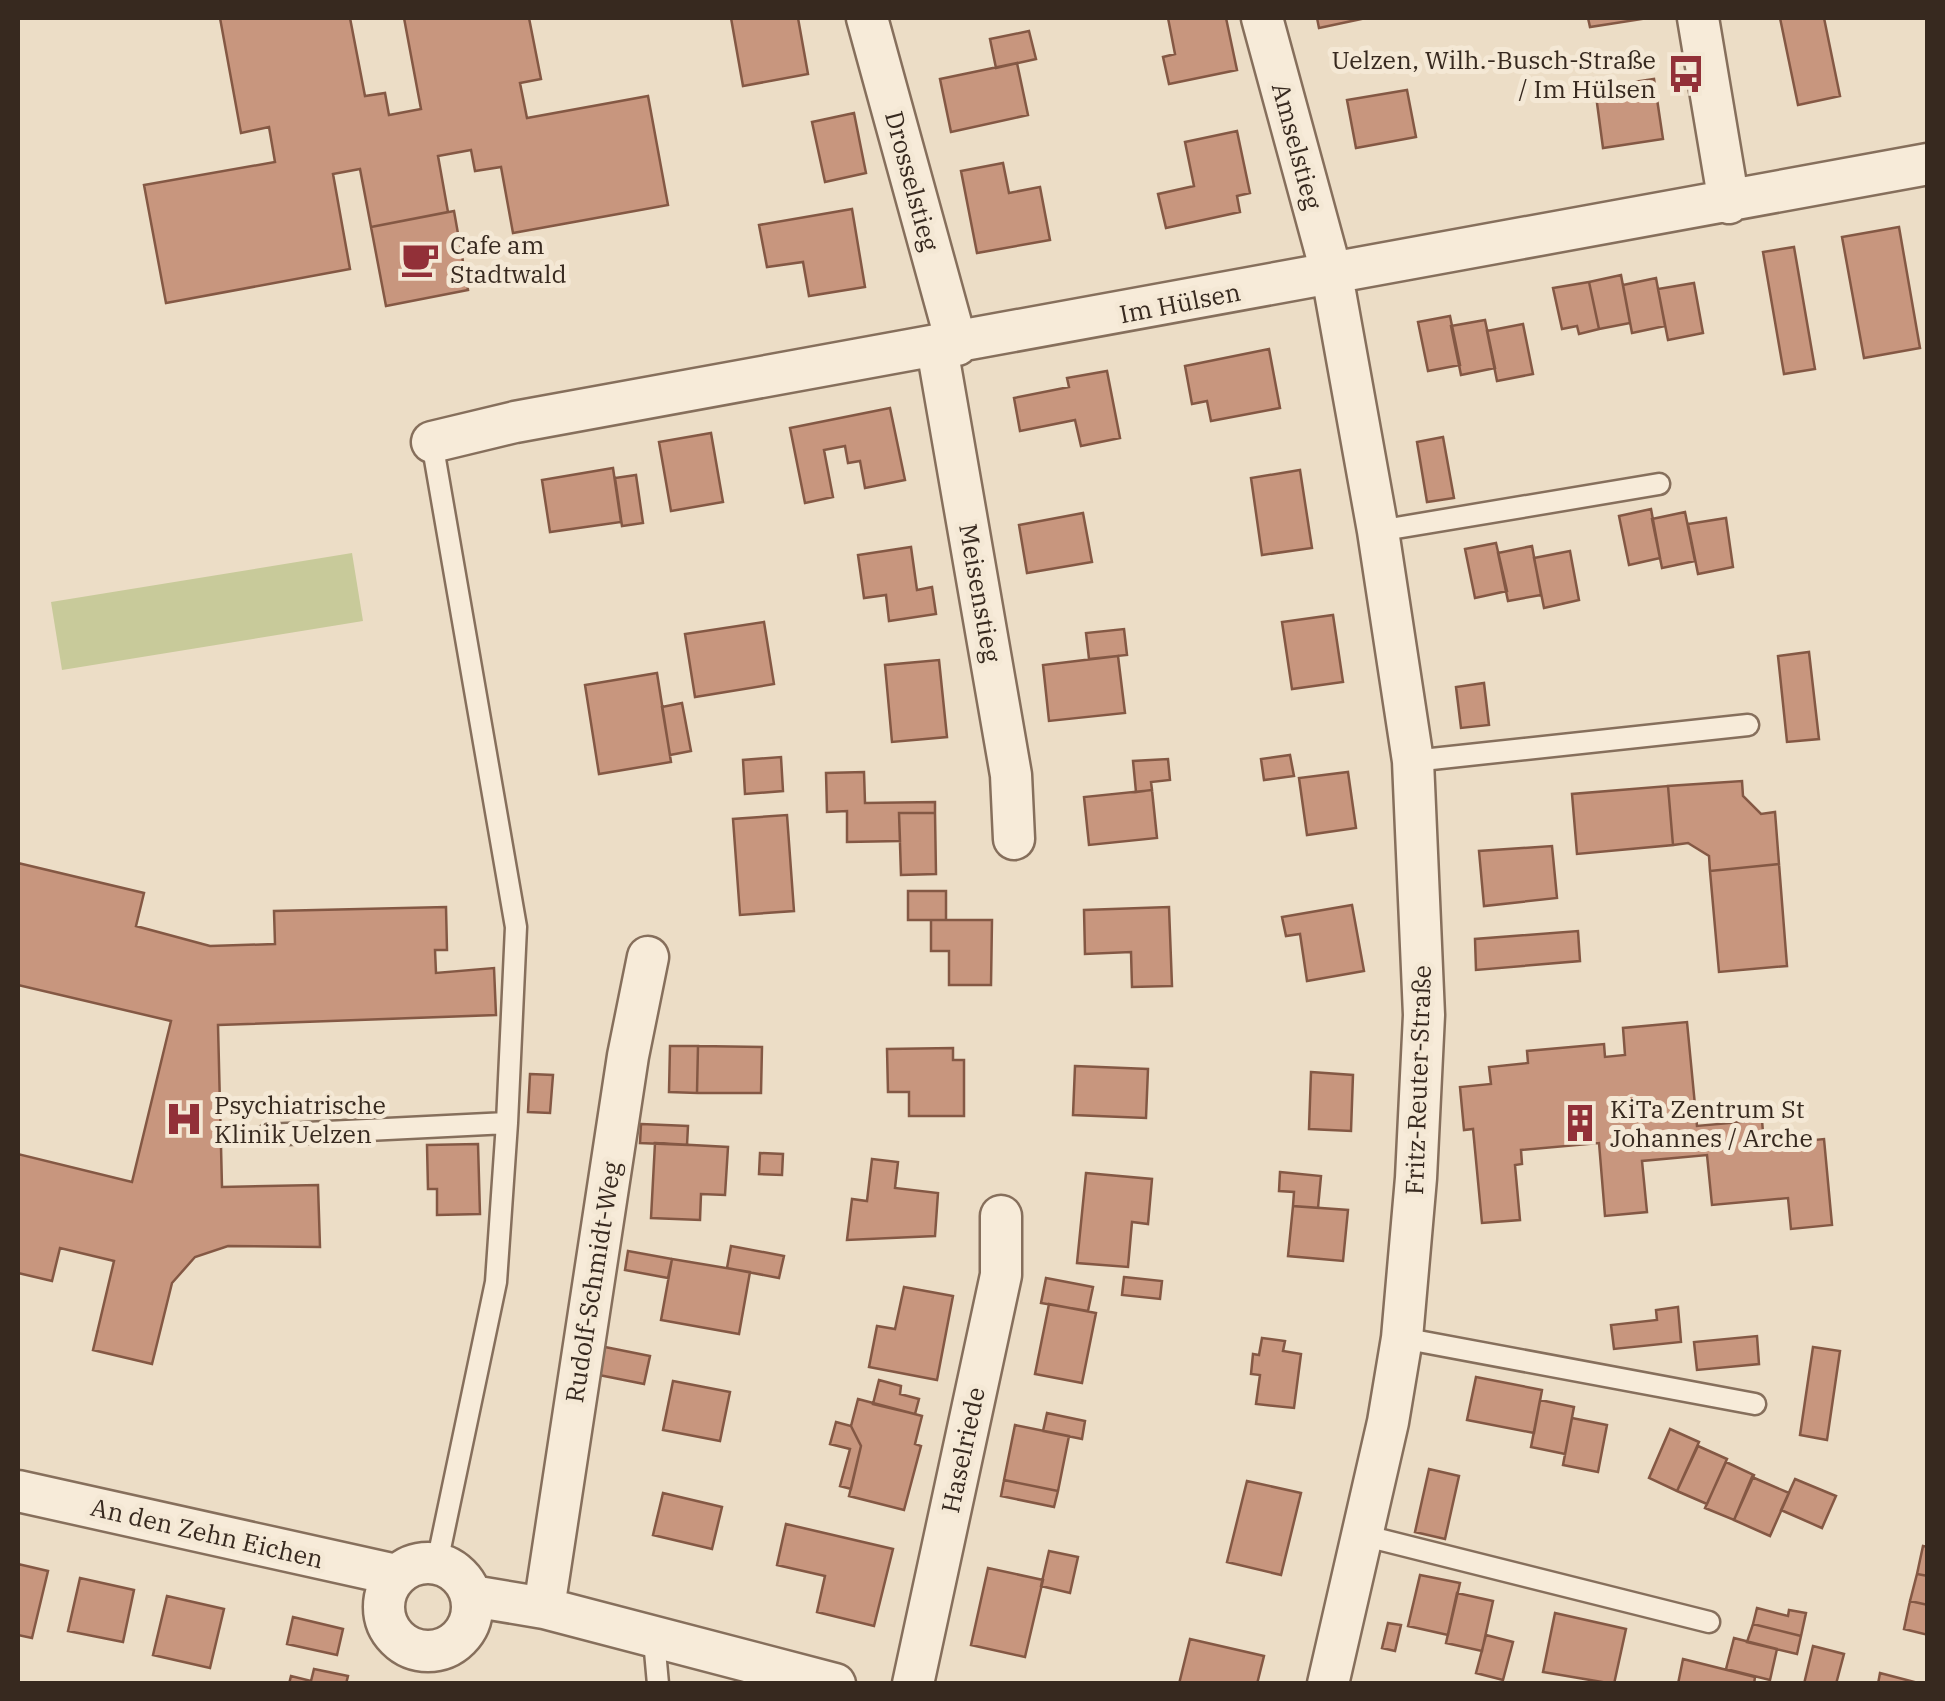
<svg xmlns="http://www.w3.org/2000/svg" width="1945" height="1701" font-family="'IBM Plex Serif',serif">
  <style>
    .green { fill: #c8ca9a }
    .building { fill: #c8967e; stroke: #845844; stroke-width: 2.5 }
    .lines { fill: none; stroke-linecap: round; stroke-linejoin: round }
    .service-casing { stroke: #866f5c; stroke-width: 25 }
    .minor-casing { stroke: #866f5c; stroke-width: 45 }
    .service { stroke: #f7ebd9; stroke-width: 20 }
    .minor { stroke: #f7ebd9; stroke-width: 40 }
    .labels { text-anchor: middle; stroke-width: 10; stroke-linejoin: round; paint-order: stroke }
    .poi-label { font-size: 25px; fill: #37291f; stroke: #f4e8d5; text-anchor: start }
    .street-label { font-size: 25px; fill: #37291f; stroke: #f4e8d5 }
  </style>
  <rect width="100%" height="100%" fill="#ecddc6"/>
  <path class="green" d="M352,553L363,621L62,670L51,602Z"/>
  <path class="building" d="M220,18H350L365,96L385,93L389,115L421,109L404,18H529L541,79L520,83L527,118L648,96L668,205L513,233L501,167L475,171L471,150L438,156L448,212L371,227L360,169L333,174L350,269L166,303L144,185L275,162L269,127L241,133Z
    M731,18H798L808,74L743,86Z
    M1168,18H1226L1237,70L1169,84L1163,57L1175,54Z
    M1317,18H1366L1319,28Z
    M1588,18H1642V19L1590,27Z
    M1780,18H1824L1840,96L1798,105Z
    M1029,31L1036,59L996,68L990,39Z
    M1017,63L1028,115L951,132L940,79Z
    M1654,79L1663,139L1603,148L1595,88Z
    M1407,90L1416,137L1356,148L1347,100Z
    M854,113L866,173L825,182L812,122Z
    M1237,131L1250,193L1237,196L1240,212L1166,228L1158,194L1194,186L1185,142Z
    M1003,163L1009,193L1040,187L1050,240L977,253L961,171Z
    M852,209L865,287L809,296L803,262L767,267L759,225Z
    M454,211L468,290L386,306L371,227Z
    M1899,227L1920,348L1864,358L1842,237Z
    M1794,247L1815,369L1784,374L1763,252Z
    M1621,275L1630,323L1599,329L1589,282Z
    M1656,278L1665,326L1632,333L1623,285Z
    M1589,282L1599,329L1579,334L1577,326L1562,329L1553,288Z
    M1694,283L1703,333L1668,340L1658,289Z
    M1450,316L1460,365L1428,371L1418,322Z
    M1485,320L1495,368L1461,375L1451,326Z
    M1523,324L1533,374L1497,381L1487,331Z
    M1269,349L1280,408L1211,421L1207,401L1192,404L1185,366Z
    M1107,371L1120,438L1081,446L1075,420L1020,431L1014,398L1069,387L1067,378Z
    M890,408L905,480L865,488L860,461L848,463L845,446L824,450L833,497L805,503L790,428Z
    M711,433L723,502L671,511L659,442Z
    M1443,437L1454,498L1427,502L1417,442Z
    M613,468L621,522L550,532L542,480Z
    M1300,470L1312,548L1262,555L1251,478Z
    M636,475L643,523L622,526L615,478Z
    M1651,509L1660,558L1629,565L1619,516Z
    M1685,512L1695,561L1662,568L1652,519Z
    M1083,513L1092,562L1027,573L1019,525Z
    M1726,518L1733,567L1698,574L1688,524Z
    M1496,543L1507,591L1475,598L1465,549Z
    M1532,546L1541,595L1508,601L1498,553Z
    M911,547L917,590L932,587L936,614L889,621L886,595L864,598L858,555Z
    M1570,551L1579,600L1544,608L1534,558Z
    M1333,615L1343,682L1292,689L1282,622Z
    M764,622L774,684L695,697L685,634Z
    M1124,629L1127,655L1089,659L1086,633Z
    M1809,652L1819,739L1787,742L1778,656Z
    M1118,656L1125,713L1049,721L1043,665Z
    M939,660L947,737L892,742L885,665Z
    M657,673L671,762L599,774L585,685Z
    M1484,683L1489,725L1461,728L1456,687Z
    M682,703L691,751L670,755L662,707Z
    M1290,755L1294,776L1264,780L1261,759Z
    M781,757L783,791L745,794L743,760Z
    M1168,759L1170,780L1151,782L1152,790L1136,792L1133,761Z
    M864,772L865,803L935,802V813H899L900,841L847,842V811L827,812L826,773Z
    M1348,772L1356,828L1307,835L1299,778Z
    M1742,781L1743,796L1761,814L1775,812L1779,864L1710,871L1709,856L1688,843L1673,845L1668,786Z
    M1668,786L1673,845L1577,854L1572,794Z
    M1152,790L1157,838L1089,845L1084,797Z
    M899,813H935L936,874L901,875Z
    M787,815L794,911L740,915L733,819Z
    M1552,846L1557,898L1484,906L1479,851Z
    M18,863L144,893L136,926L210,946L275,944L274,911L446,907L447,950H435L436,973L494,968L496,1015L218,1025L222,1187L318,1185L320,1247L228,1246L195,1257L172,1283L152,1364L93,1350L114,1261L60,1248L52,1281L18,1273V1154L132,1182L171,1021L18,985Z
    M1779,864L1787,966L1719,972L1710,871Z
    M908,891H946V920H908Z
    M1352,905L1364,971L1307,981L1300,934L1286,936L1282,917Z
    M1169,907L1172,986L1132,987L1131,952L1085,954L1084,910Z
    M931,920H992L991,985H949V951H931Z
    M1578,931L1580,961L1476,970L1475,939Z
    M1687,1022L1697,1126L1762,1120L1764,1145L1824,1139L1832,1225L1791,1229L1788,1198L1712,1205L1707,1155L1642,1161L1647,1212L1605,1216L1599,1143L1521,1150L1522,1164L1515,1165L1520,1220L1482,1223L1473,1129L1464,1130L1460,1087L1491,1084L1489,1067L1528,1063L1527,1051L1604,1044L1605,1057L1625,1055L1623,1028Z
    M670,1046H698L697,1093L669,1092Z
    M698,1046L762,1047L761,1093H697Z
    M953,1048V1060H964V1116H909V1092H888L887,1049Z
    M1075,1066L1148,1069L1146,1118L1073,1115Z
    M1311,1072L1353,1075L1351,1131L1309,1129Z
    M530,1074L553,1075L550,1113L528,1112Z
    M641,1124L688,1126L687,1145L640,1143Z
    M655,1143L728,1147L725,1195L701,1194L700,1220L651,1218Z
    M478,1144L480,1214L437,1215V1189H428L427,1145Z
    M760,1153L783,1154L782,1175L759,1174Z
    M872,1159L898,1162L895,1188L938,1193L935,1236L847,1240L852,1199L867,1201Z
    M1280,1172L1321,1176L1318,1208L1293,1206L1294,1192L1279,1191Z
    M1086,1173L1152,1179L1148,1224L1132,1222L1128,1267L1077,1263Z
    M1293,1206L1348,1210L1343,1261L1288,1256Z
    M731,1246L784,1256L779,1278L727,1268Z
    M628,1251L672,1259L668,1278L625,1270Z
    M672,1259L750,1272L739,1334L661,1320Z
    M1124,1277L1162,1281L1160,1299L1122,1295Z
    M1046,1278L1093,1287L1088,1311L1041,1303Z
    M904,1287L953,1296L937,1380L869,1367L877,1326L895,1329Z
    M1049,1304L1096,1313L1082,1383L1035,1374Z
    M1678,1307L1681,1342L1614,1349L1611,1325L1657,1320L1656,1310Z
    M1757,1336L1759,1364L1697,1370L1694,1342Z
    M1262,1338L1285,1341L1283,1351L1301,1354L1294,1408L1256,1404L1260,1375L1251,1374L1253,1354L1259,1355Z
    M605,1347L650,1356L644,1384L599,1375Z
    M1813,1347L1840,1351L1827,1440L1800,1435Z
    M1476,1377L1542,1390L1534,1433L1467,1420Z
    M879,1380L901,1386L900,1394L919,1399L915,1414L873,1404Z
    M673,1381L730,1392L720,1441L663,1430Z
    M858,1399L922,1416L915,1444L921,1446L904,1510L849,1496L861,1446L851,1426Z
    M1540,1400L1574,1407L1565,1454L1531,1447Z
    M1047,1413L1085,1421L1082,1439L1043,1431Z
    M1572,1418L1607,1425L1598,1472L1563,1465Z
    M836,1422L851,1426L861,1446L851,1489L840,1486L850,1449L830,1444Z
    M1015,1425L1069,1436L1058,1491L1004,1480Z
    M1670,1429L1699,1442L1677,1491L1649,1478Z
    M1698,1446L1727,1459L1707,1504L1677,1491Z
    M1726,1462L1754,1475L1734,1520L1705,1508Z
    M1429,1469L1459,1476L1445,1539L1415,1532Z
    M1752,1477L1789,1493L1770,1536L1734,1520Z
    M1795,1479L1836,1496L1822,1528L1781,1510Z
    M1004,1480L1058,1491L1054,1507L1001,1496Z
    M1247,1481L1301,1493L1281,1575L1227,1562Z
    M663,1493L722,1507L712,1549L653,1535Z
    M786,1524L893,1549L874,1626L817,1612L825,1576L777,1565Z
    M1923,1546L1928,1547V1576L1917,1574Z
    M1049,1551L1078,1557L1070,1593L1041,1586Z
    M18,1564L48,1571L32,1638L18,1635Z
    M988,1568L1043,1580L1025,1657L971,1645Z
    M1917,1574L1928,1576V1605L1910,1601Z
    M1420,1575L1460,1583L1448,1635L1408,1626Z
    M80,1578L134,1590L123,1642L68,1631Z
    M1457,1593L1493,1601L1482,1651L1446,1643Z
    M167,1596L224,1609L210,1668L153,1655Z
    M1910,1601L1928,1605V1635L1904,1629Z
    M1757,1608L1788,1616L1789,1610L1806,1613L1801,1636L1753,1624Z
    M1555,1613L1626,1629L1614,1684L1543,1672Z
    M293,1617L343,1629L337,1655L287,1644Z
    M1388,1623L1401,1625L1395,1651L1382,1648Z
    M1753,1624L1801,1636L1797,1654L1747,1642Z
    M1486,1635L1513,1642L1503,1680L1476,1673Z
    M1734,1638L1777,1649L1770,1680L1726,1669Z
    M1190,1639L1264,1656L1257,1684H1179Z
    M1813,1646L1844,1654L1836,1684H1804Z
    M1683,1659L1755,1677L1754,1684H1678Z
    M314,1669L348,1676L346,1684H289L291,1676L311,1681Z
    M1880,1673L1922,1684H1878Z"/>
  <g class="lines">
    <g class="service-casing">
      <path id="service" d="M432,442L516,927L507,1123
        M1378,531L1659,484
        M1413,761L1748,725
        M267,1135L507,1123L496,1282L437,1563
        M1402,1338L1755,1404
        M1362,1535L1709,1622
        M654,1640L658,1684"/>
    </g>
    <g class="minor-casing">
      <path id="minor" d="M867,18L957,345
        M1262,18L1332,275L1378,531L1413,761L1424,1015L1416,1178L1402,1338L1388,1422L1328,1684
        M1698,18L1729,203
        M937,348L1011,775L1014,839
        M432,442L515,422L1928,164
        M18,1491L396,1575
        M384 1607a44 44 0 1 1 88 0a44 44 0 1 1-88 0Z
        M472,1596L544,1608L835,1684
        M544,1608L628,1056L648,957
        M913,1684L1001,1275V1216"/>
    </g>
    <use href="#service" class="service"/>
    <use href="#minor" class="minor"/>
  </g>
  <defs>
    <g id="bus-bare" transform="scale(3)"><path d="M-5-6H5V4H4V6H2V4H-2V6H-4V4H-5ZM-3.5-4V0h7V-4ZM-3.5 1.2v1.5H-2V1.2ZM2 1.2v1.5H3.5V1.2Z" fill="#923038" stroke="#f4e8d5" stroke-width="2.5" paint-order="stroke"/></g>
    <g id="cafe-bare" transform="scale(3)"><path d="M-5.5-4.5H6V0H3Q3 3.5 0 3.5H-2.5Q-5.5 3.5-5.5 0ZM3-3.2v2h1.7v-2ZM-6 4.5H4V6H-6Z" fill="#923038" stroke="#f4e8d5" stroke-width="2.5" paint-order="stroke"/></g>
    <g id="hospital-bare" transform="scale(3)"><path d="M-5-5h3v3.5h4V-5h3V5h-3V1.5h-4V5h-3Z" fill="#923038" stroke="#f4e8d5" stroke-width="2.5" paint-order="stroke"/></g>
    <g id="building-bare" transform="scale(3)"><path d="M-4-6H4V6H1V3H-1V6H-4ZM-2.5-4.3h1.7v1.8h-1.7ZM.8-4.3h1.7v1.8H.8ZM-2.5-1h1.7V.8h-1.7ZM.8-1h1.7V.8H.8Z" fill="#923038" stroke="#f4e8d5" stroke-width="2.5" paint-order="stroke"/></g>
  </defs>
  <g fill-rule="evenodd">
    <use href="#bus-bare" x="1686" y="74"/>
    <use href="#cafe-bare" x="420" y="259"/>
    <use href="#hospital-bare" x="184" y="1119"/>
    <use href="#building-bare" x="1580" y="1123"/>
  </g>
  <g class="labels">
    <g class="poi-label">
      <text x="1656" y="69" text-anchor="end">Uelzen, Wilh.-Busch-Straße<tspan x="1656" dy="29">/ Im Hülsen</tspan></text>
      <text x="450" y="254">Cafe am<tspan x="450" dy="29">Stadtwald</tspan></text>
      <text x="214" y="1114">Psychiatrische<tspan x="214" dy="29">Klinik Uelzen</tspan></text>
      <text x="1610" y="1118">KiTa Zentrum St<tspan x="1610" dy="29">Johannes / Arche</tspan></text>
    </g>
    <g class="street-label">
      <text transform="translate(1297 146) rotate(75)" y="9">Amselstieg</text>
      <text transform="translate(912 181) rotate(75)" y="9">Drosselstieg</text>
      <text transform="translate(1180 303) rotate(-11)" y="9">Im Hülsen</text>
      <text transform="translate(980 593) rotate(80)" y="9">Meisenstieg</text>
      <text transform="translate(1418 1080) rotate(-88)" y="9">Fritz-Reuter-Straße</text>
      <text transform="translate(593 1282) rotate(-81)" y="9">Rudolf-Schmidt-Weg</text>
      <text transform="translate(963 1450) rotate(-78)" y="9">Haselriede</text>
      <text transform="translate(207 1533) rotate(13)" y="9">An den Zehn Eichen</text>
    </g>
  </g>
  <rect width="1945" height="1701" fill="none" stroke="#37291f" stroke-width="40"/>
</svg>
